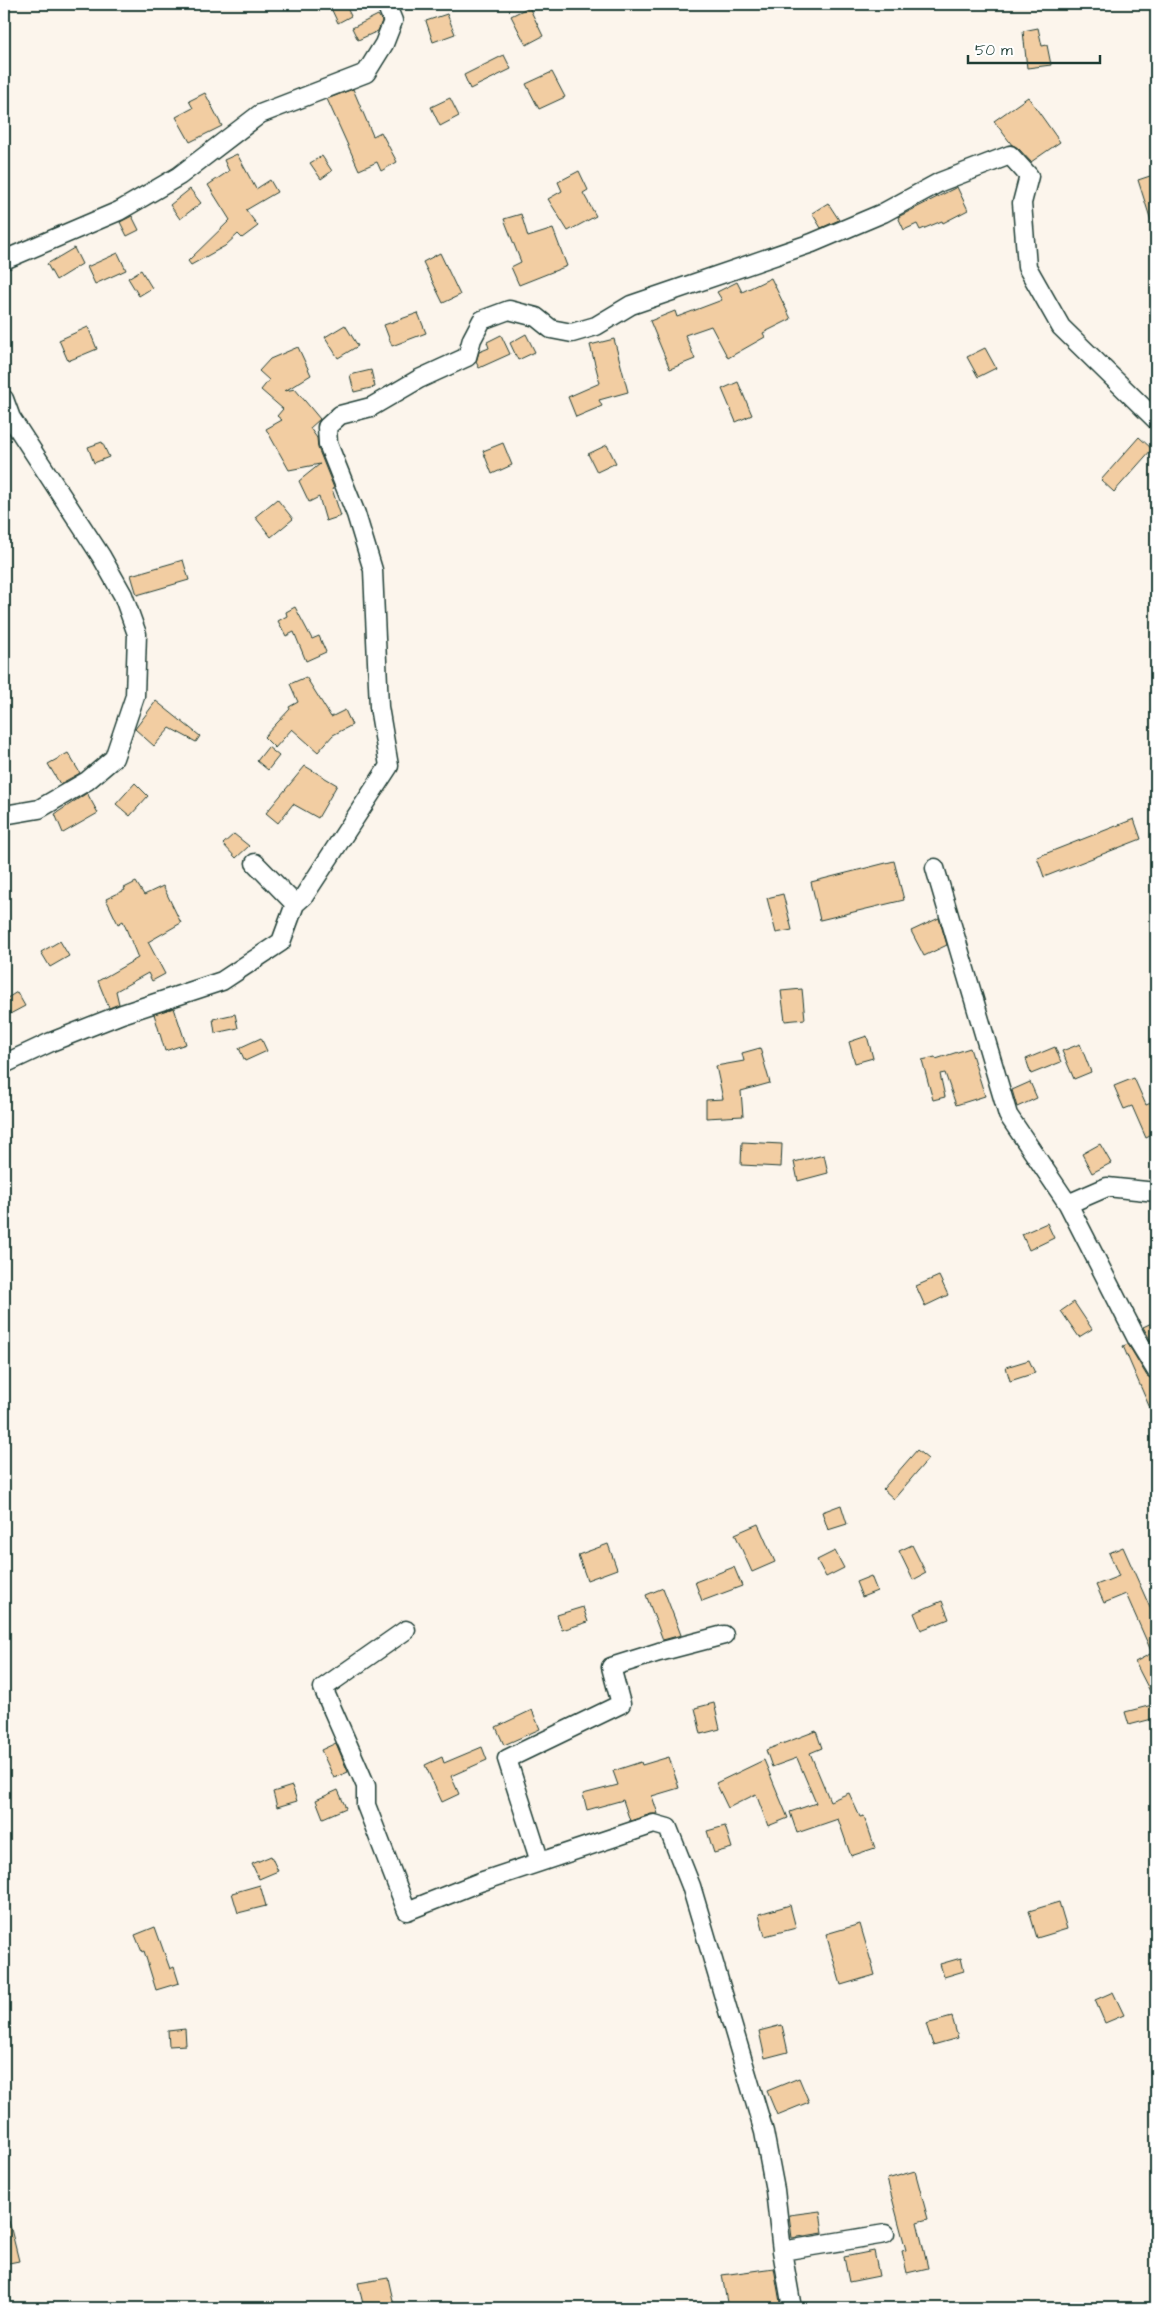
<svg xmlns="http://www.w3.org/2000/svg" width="1160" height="2312" font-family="'Architects Daughter',sans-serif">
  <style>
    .building { fill: #f2cda2; stroke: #1f3d34 }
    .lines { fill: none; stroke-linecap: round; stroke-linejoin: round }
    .minor-casing { stroke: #1f3d34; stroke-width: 21 }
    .minor { stroke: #fff; stroke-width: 18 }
  </style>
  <rect width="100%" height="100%" fill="#fcf5ec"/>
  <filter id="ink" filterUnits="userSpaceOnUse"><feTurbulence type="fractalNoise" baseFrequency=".02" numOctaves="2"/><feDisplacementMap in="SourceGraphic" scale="10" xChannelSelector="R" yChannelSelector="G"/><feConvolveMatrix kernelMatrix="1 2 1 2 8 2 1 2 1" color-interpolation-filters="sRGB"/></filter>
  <g filter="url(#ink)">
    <path class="building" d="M329,4H345L351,16L338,23Z
      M529,7L543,36L526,45L511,16Z
      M447,14L455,34L433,42L426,21Z
      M378,15L382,21L378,31L358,40L352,28Z
      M1038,28L1042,46L1047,45L1051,65L1027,68L1023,31Z
      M504,55L511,69L470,89L464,75Z
      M552,72L565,97L539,109L526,84Z
      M353,89L373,136L381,132L397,162L381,171L377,162L359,170L327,99Z
      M205,93L222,126L190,142L176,117L193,108L189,101Z
      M1028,97L1060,142L1031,162L1018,148L1012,145L994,121Z
      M450,98L459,116L440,126L431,107Z
      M237,154L256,189L270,180L277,192L246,210L258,226L242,238L238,234L225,246L191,265L188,261L230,220L208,185L229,171L224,160Z
      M322,156L332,171L321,179L310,163Z
      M579,171L588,190L583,193L596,216L568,231L548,199L562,191L558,182Z
      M1156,174V227H1153L1138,180Z
      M957,187L968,210L943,223L942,221L920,230L917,224L904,230L898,217Z
      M190,189L201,203L180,219L170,205Z
      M828,203L839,220L821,228L812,213Z
      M521,214L528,237L553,229L567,266L519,285L511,267L521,262L504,219Z
      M132,216L139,230L127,236L120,222Z
      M74,248L82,264L56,280L47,264Z
      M118,253L126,270L95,284L87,267Z
      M440,253L460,295L443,303L423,262Z
      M141,270L152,288L139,296L128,278Z
      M771,278L791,319L763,333L765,337L728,358L711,326L685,335L695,359L670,369L650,321L675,311L677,317L722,300L717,292L737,282L742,292Z
      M418,313L426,333L392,346L384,325Z
      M345,325L358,346L338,358L325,337Z
      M88,327L97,349L68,361L59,340Z
      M526,334L535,352L518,360L510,343Z
      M501,335L510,354L479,368L476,362L479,352L489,348L487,342Z
      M614,339L628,392L599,400L602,406L576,417L568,397L600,383L590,345Z
      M298,347L311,375L285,391L295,389L320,419L310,428L317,438L318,448L334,488L332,489L341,516L326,521L319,497L309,502L299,481L320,464L289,470L266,429L282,420L277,416L283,409L261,390L269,380L259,371L270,359Z
      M985,348L996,368L978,377L967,357Z
      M371,370L375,387L354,392L350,375Z
      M738,382L752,415L736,422L722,389Z
      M1139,437L1152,449L1114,492L1101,480Z
      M102,442L109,457L94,463L88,447Z
      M503,443L512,465L492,474L483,451Z
      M607,445L616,463L597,472L588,454Z
      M277,499L293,519L271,537L255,517Z
      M183,560L189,580L137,595L131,575Z
      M295,607L312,639L319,636L326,652L306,661L294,632L286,636L278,621L287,616L286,612Z
      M306,677L331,717L345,710L352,725L333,735L318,752L292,729L275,748L264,737L290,709L289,707L298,702L290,684Z
      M156,701L200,736L196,742L170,728L154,746L135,729Z
      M268,747L279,756L268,770L257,761Z
      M68,753L80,773L60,784L48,764Z
      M305,766L337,785L318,818L293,804L278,823L266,813Z
      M135,783L148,796L130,816L116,804Z
      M87,793L98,813L63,833L55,814Z
      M1134,819L1141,839L1044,877L1037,857Z
      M234,834L249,846L236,858L223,844Z
      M894,861L904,900L820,920L811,882Z
      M136,882L144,895L163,886L181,923L148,942L165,974L152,981L148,973L116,991L119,1004L109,1008L98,981L138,958L123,921L118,924L106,899L125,890L124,888Z
      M783,894L792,930L776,933L767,898Z
      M939,918L947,945L924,956L911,931Z
      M60,941L69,956L50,967L41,952Z
      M802,989L805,1019L785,1021L781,991Z
      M17,992L25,1006L10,1014L4,1000Z
      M174,1008L186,1044L165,1051L154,1014Z
      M235,1014L238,1028L215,1033L213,1019Z
      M867,1036L873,1058L855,1063L849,1042Z
      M261,1038L267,1051L245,1061L239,1048Z
      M1080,1044L1091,1072L1074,1079L1062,1051Z
      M1055,1047L1061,1062L1031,1074L1026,1059Z
      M760,1048L770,1083L741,1091L743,1116L706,1118V1100L723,1099L716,1066L744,1061L742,1053Z
      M970,1048L985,1096L956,1105L945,1073L940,1074L945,1097L933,1100L922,1060L935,1057L936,1059Z
      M1134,1078L1146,1105L1156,1101V1133L1146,1138L1132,1106L1124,1109L1114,1086Z
      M1030,1082L1037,1098L1017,1107L1012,1090Z
      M742,1142L782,1144L781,1167L741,1165Z
      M1100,1144L1111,1163L1092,1173L1082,1154Z
      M824,1155L828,1173L798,1181L794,1162Z
      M1047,1223L1054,1238L1029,1250L1022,1234Z
      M939,1276L948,1295L925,1306L916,1286Z
      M1074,1302L1092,1329L1079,1337L1061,1311Z
      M1156,1321V1350L1143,1327Z
      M1128,1344L1147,1376L1156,1381V1422L1123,1346Z
      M1029,1360L1035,1373L1010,1381L1006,1367Z
      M917,1450L928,1459L894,1499L883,1489Z
      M841,1505L847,1524L828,1530L822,1512Z
      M758,1524L775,1562L752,1572L735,1534Z
      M608,1544L617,1569L587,1580L578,1555Z
      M912,1545L926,1573L913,1580L899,1551Z
      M1123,1547L1156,1621V1703L1135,1662L1152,1653L1126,1594L1104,1603L1096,1585L1119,1576L1109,1553Z
      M835,1551L844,1568L826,1577L817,1560Z
      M734,1567L742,1586L702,1601L695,1582Z
      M871,1576L877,1591L862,1597L856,1582Z
      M663,1588L681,1635L663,1640L646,1595Z
      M942,1601L949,1619L921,1630L914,1613Z
      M583,1607L588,1622L562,1630L557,1615Z
      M714,1703L720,1729L701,1734L695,1708Z
      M1156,1704V1718L1129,1725L1125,1712Z
      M532,1710L540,1729L504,1745L496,1727Z
      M816,1731L822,1748L810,1753L830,1801L849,1793L860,1817L864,1816L875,1848L851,1856L838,1819L797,1833L790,1812L816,1803L797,1758L772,1767L766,1750Z
      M336,1743L348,1772L334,1778L321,1750Z
      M482,1747L487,1760L451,1776L459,1794L442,1802L425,1765L442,1757L444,1763Z
      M669,1757L679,1788L652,1796L658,1814H651L630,1821L623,1800L587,1810L583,1794L618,1785L613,1771L641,1762L642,1765Z
      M764,1760L788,1818L768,1826L756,1794L728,1808L716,1783Z
      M292,1786L297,1801L277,1807L273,1792Z
      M338,1790L346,1808L323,1818L316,1800Z
      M725,1826L732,1848L714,1853L707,1831Z
      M271,1856L278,1871L259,1879L252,1864Z
      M260,1885L266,1906L238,1913L232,1893Z
      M1059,1902L1067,1929L1037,1938L1029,1911Z
      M790,1905L796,1928L765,1936L759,1914Z
      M860,1924L875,1975L841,1985L826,1934Z
      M155,1927L170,1969L174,1967L179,1983L156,1990L144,1951L142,1952L135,1935Z
      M961,1958L964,1971L944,1977L940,1964Z
      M1113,1992L1124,2015L1105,2023L1095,2000Z
      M952,2017L958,2038L933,2045L926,2024Z
      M782,2025L788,2052L765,2058L759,2031Z
      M185,2029L186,2045L169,2046L168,2031Z
      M799,2078L809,2102L777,2115L767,2091Z
      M915,2171L928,2219L917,2222L928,2268L907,2273L902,2251L906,2250L887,2179Z
      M820,2211L823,2233L792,2238L789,2215Z
      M4,2221H9L19,2261L4,2264Z
      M874,2251L879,2276L849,2282L844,2257Z
      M774,2268L781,2308H728L722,2275Z
      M388,2278L394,2305L386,2308H364L358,2283Z"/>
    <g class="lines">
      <g class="minor-casing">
        <path id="minor" d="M4,260L119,211L179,176L260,114L366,73L384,44L393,21L386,4
          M4,399L11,418L101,556L123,595L137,634L135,696L114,758L87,781L39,809L4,815
          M255,863L295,904L304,896L389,766L379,707L373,570L356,514L328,444L327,427L340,415L371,407L419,379L467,357L472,339L482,320L509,310L536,317L551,329L572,333L596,326L631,305L812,243L883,213L940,182L1010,155L1029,176L1022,203L1027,267L1061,327L1156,420
          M935,868L1008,1115L1068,1204L1137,1339L1156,1370
          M4,1064L51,1042L122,1014L222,981L281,942L295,904
          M1068,1204L1107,1187L1156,1192
          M406,1630L323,1688L366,1786V1805L407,1911L480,1882L654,1824L668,1828L691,1886L764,2132L775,2190L782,2251L792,2308
          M540,1862L507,1759L621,1704L611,1667L659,1652L724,1635
          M782,2251L885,2234"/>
      </g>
      <use href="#minor" class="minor"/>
    </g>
  </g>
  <rect width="1160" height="2312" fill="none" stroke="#fff" stroke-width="20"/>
  <rect x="10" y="10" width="1140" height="2292" fill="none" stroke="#1f3d34" stroke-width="2" filter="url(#ink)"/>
  <path d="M968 55v8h132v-8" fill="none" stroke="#1f3d34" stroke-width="2.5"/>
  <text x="975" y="55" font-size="15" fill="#1f3d34" stroke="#ffffff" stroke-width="4" paint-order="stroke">50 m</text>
</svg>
